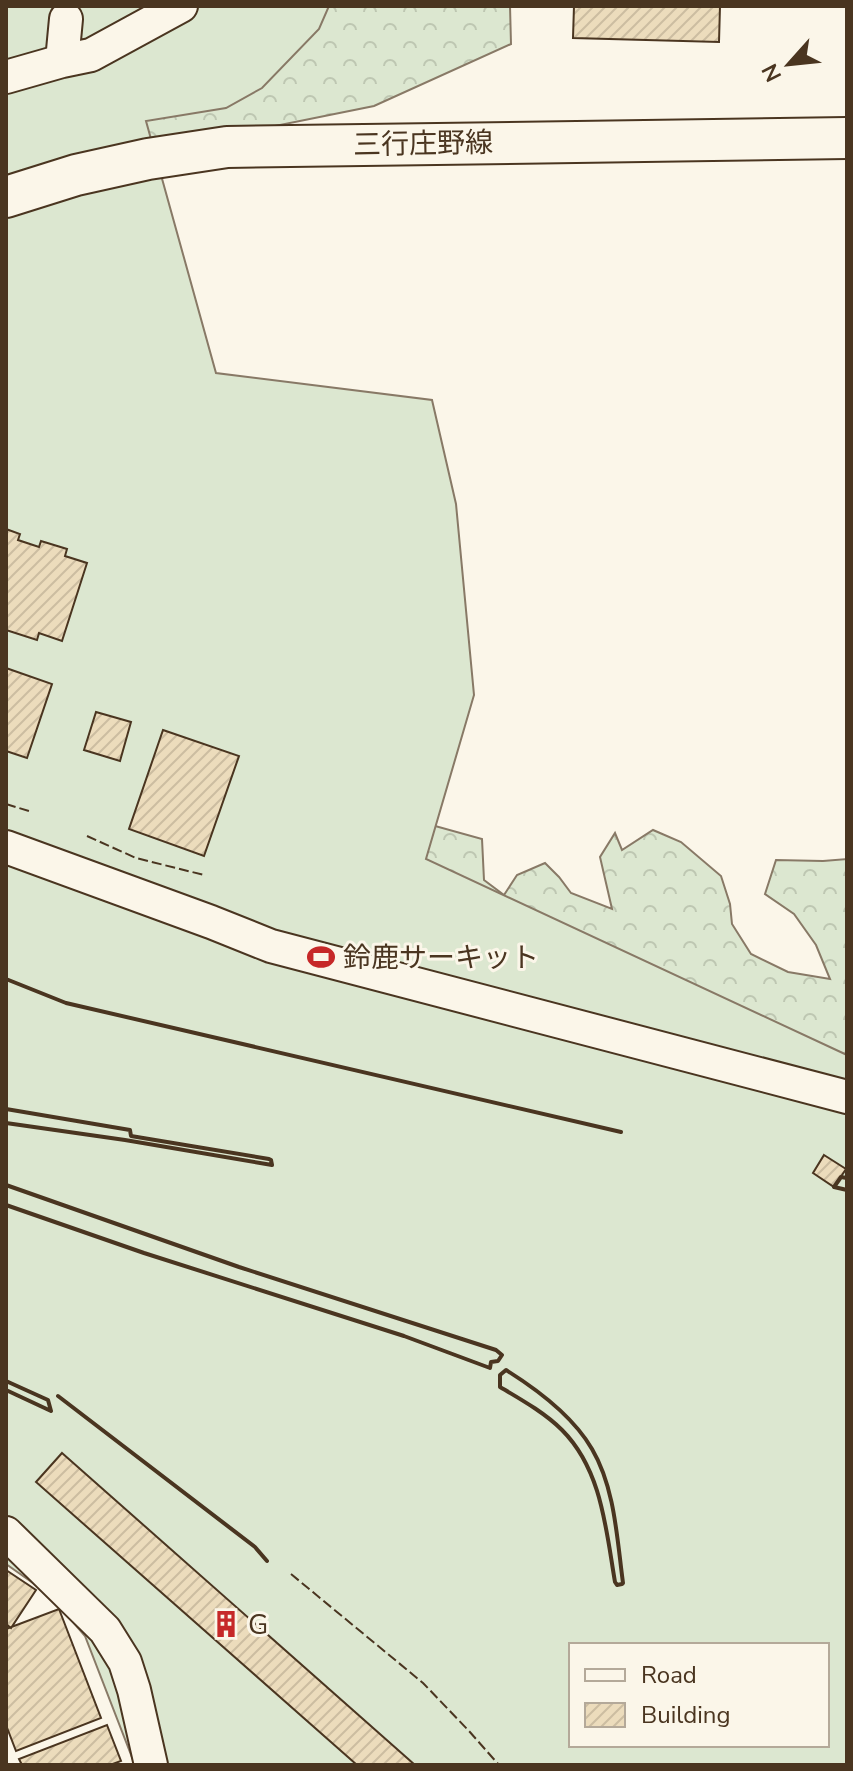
<svg xmlns="http://www.w3.org/2000/svg" width="853" height="1771" font-family="'Nunito Sans','Noto Sans JP',sans-serif">
  <style>
    .forest { fill: url(#forest-crowns); stroke: #887966; stroke-width: 2 }
    .garden { fill: #dce7d0; stroke: #887966; stroke-width: 2; fill-rule: evenodd }
    .building { fill: url(#building-hatch); stroke: #4a3520; stroke-width: 2 }
    .lines { fill: none; stroke-linecap: round; stroke-linejoin: round }
    .minor-casing { stroke: #4a3520; stroke-width: 36 }
    .major-casing { stroke: #4a3520; stroke-width: 44 }
    .minor { stroke: #fbf6e9; stroke-width: 32 }
    .major { stroke: #fbf6e9; stroke-width: 40 }
    .fence { stroke: #4a3520; stroke-width: 2; stroke-dasharray: 10 4; stroke-linecap: butt }
    .wall { stroke: #4a3520; stroke-width: 4 }
    .labels { text-anchor: middle; stroke-width: 6; stroke-linejoin: round; paint-order: stroke }
    .street-label { font-size: 28px; fill: #4a3520; stroke: #fbf6e9 }
    .poi-label { font-size: 28px; fill: #4a3520; stroke: #fbf6e9; text-anchor: start }
  </style>
  <defs>
    <pattern id="forest-crowns" width="20" height="18" patternUnits="userSpaceOnUse" patternTransform="scale(2)"><rect width="20" height="18" fill="#dce7d0"/><path d="M2 6a3 3 0 1 1 6 0M12 15a3 3 0 1 1 6 0" fill="none" stroke="#bec7b2"/></pattern>
    <pattern id="building-hatch" width="6" height="6" patternUnits="userSpaceOnUse" patternTransform="scale(2)"><rect width="6" height="6" fill="#ecdcbc"/><path d="M-1 1l2-2M0 6l6-6M5 7l2-2" fill="none" stroke="#ccbda1"/></pattern>
  </defs>
  <rect width="100%" height="100%" fill="#fbf6e9"/>
  <path class="forest" d="M321,6H510L511,44L374,106L220,137L6,153Z
    M252,816L428,824L482,839L484,880L504,895L517,875L545,863L559,877L571,893L612,909L600,857L615,833L622,850L653,830L681,842L721,876L730,904L732,924L751,954L788,972L830,979L816,945L794,914L765,894L776,860L823,861L847,859V1063Z"/>
  <path class="garden" d="M6,6H329L319,29L262,88L226,108L146,121L216,373L432,400L456,504L474,695L426,859L847,1055V1765H135L85,1636L50,1595L6,1564ZM571,1645H827V1745H571Z"/>
  <path class="building" d="M574,6H720L719,42L573,38Z
    M6,529L20,534L18,540L39,547L41,541L67,549L65,556L87,563L62,641L39,633L37,640L6,630Z
    M6,668L52,684L27,758L6,751Z
    M96,712L131,722L120,761L84,750Z
    M163,730L239,756L204,856L129,829Z
    M824,1155L846,1169L834,1187L813,1173Z
    M62,1453L415,1765H357L36,1482Z
    M6,1570L36,1590L11,1628L6,1624Z
    M59,1609L101,1718L16,1751L6,1725V1629Z
    M107,1725L121,1761L110,1765H22L19,1759Z"/>
  <g class="lines">
    <g class="minor-casing">
      <path id="minor" d="M62,61L91,55L181,6
        M6,77L62,61L66,19
        M6,847L211,922L271,946L847,1097
        M6,1533L105,1630L125,1662L134,1690L151,1765"/>
    </g>
    <g class="major-casing">
      <path id="major" d="M6,197L76,175L148,159L227,147L847,138"/>
    </g>
    <use href="#minor" class="minor"/>
    <use href="#major" class="major"/>
    <path class="fence" d="M6,804L32,812
      M87,836L136,858L204,875
      M291,1574L423,1683L469,1731L499,1765"/>
    <path class="wall" d="M6,979L66,1003L621,1132
      M6,1109L130,1130L131,1136L269,1159L271,1160L272,1165L125,1140L6,1123
      M847,1178L841,1177L834,1187L847,1190
      M6,1185L239,1267L496,1350L502,1355L498,1361L491,1362L490,1368L404,1336L144,1253L6,1205
      M506,1370C538,1390 573,1416 592,1449C615,1488 617,1539 623,1583L622,1584L617,1585L615,1582C606,1530 602,1470 562,1430C545,1413 522,1400 500,1387V1375Z
      M6,1381L48,1400L51,1411L6,1390
      M58,1396L255,1547L267,1561"/>
  </g>
  <defs>
    <g id="stadium-bare" transform="scale(2.16)"><path d="M0-5a6.5 5 0 1 0 0 10a6.5 5 0 1 0 0-10ZM-3.5-1.8h7v3.6h-7Z" fill="#c62828" stroke="#fbf6e9" stroke-width="2.5" paint-order="stroke"/></g>
    <g id="building-bare" transform="scale(2.16)"><path d="M-4-6H4V6H1V3H-1V6H-4ZM-2.5-4.3h1.7v1.8h-1.7ZM.8-4.3h1.7v1.8H.8ZM-2.5-1h1.7V.8h-1.7ZM.8-1h1.7V.8H.8Z" fill="#c62828" stroke="#fbf6e9" stroke-width="2.5" paint-order="stroke"/></g>
  </defs>
  <g fill-rule="evenodd">
    <use href="#stadium-bare" x="321" y="957"/>
    <use href="#building-bare" x="226" y="1624"/>
  </g>
  <g class="labels">
    <g class="street-label">
      <text transform="translate(423 143) rotate(-1)" y="10">三行庄野線</text>
    </g>
    <g class="poi-label">
      <text x="343" y="967">鈴鹿サーキット</text>
      <text x="248" y="1634">G</text>
    </g>
  </g>
  <rect width="853" height="1771" fill="none" stroke="#4a3520" stroke-width="16"/>
  <rect x="569" y="1643" width="260" height="104" fill="#fbf6e9" stroke="#b4a999" stroke-width="2"/>
  <rect x="585" y="1669" width="40" height="12" fill="#fbf6e9" stroke="#b4a999" stroke-width="2"/>
  <text x="641" y="1683" font-size="24" fill="#4a3520">Road</text>
  <rect x="585" y="1703" width="40" height="24" fill="url(#building-hatch)" stroke="#b4a999" stroke-width="2"/>
  <text x="641" y="1723" font-size="24" fill="#4a3520">Building</text>
  <g transform="translate(789 64) rotate(243)" stroke="#fbf6e9" stroke-width="6" paint-order="stroke">
  <path d="M0-6L14 30L0 20L-14 30Z" fill="#4a3520"/>
  <text y="-12" font-size="22" font-weight="bold" text-anchor="middle" fill="#4a3520">N</text>
  </g>
</svg>
